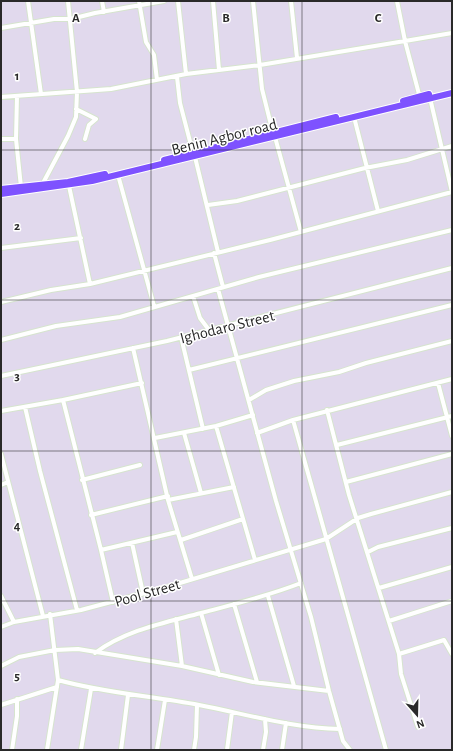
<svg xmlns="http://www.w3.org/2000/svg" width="453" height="751" font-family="'Alegreya Sans',sans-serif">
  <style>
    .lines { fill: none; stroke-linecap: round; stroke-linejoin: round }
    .minor-casing { stroke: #d6e4ce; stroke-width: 6 }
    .highway-casing { stroke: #fff; stroke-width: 8 }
    .minor { stroke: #fff; stroke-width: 4 }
    .highway { stroke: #7e52ff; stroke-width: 6 }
    .grid { fill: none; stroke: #292929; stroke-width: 1; stroke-opacity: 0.55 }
    .labels { text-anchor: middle; stroke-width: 3; stroke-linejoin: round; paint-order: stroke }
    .street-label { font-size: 16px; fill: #292929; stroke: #fff }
    .grid-label { font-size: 13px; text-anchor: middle; font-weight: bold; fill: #292929; stroke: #fff; stroke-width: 3; stroke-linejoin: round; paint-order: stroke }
  </style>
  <rect width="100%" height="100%" fill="#e1d9ed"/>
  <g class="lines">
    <g class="minor-casing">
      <path id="minor" d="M28,1L41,94
        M102,1L104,12
        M139,1L146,42L154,55L157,80
        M178,1L186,74
        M213,1L219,70
        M253,1L262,89L273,133
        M291,1L297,58
        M1,28L54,19H71L95,13L164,1
        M177,77L180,103L193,153
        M17,96L16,139L21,187
        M1,97L111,89L186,74L260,65L405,41L397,1
        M420,98L405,41L452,33
        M430,98L452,192
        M76,109L96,119L89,125L85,139
        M354,117L378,211
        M275,137L301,232
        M1,139H16
        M195,157L218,252
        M118,175L154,306
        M42,185L68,136L76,117L77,92L68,1
        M69,186L90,284
        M208,205L237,201L365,168L407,160L452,146
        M1,248L81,238
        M214,253L223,287
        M218,289L276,501L311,617L329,691L343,741L350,750
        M193,296L200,318L209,330
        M1,302L51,290L90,284L270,240L452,192
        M181,337L203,429
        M1,340L56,326L120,317L259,277L452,230
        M133,348L168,500L192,579
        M189,370L452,305
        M1,376L167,341L452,268
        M438,383L452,436
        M63,400L101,550L113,602
        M249,400L266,390L294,381L339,372L366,363L452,341
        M25,407L40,471L77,610
        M327,410L349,495L399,654L401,674L418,727
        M1,411L63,400L142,383
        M293,420L386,750
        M216,426L255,560
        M184,433L201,493
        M257,433L293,420L452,379
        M155,438L216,426L253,415
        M337,445L452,416
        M1,454L43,616
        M82,480L140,465
        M346,482L452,454
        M1,485L8,482
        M168,500L234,487
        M91,515L168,496
        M181,540L243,519
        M132,543L143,593
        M101,550L177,532
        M368,552L378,547L452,528
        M379,588L452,567
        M1,596L14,622
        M268,596L294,686
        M234,604L257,682
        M201,613L219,675
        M176,619L182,666
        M389,621L452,601
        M1,627L14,622L81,610L160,589L326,539L358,518L371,514L452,492
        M95,653C126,630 164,623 201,613C235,604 268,596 301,583
        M399,654L444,640L452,654
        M1,666L19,657L55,650L78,649L182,666L253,682L329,691
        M58,680C104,693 152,696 199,705C246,714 292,728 340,729
        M1,705L57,687
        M12,750L17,716V699
        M47,750L58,680L50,614
        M81,750L91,689
        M121,750L128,695
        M157,750L165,700
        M194,750L196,737L197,705
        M227,750L232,712
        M263,750L266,732L265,719
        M282,750L286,723"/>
    </g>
    <g class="highway-casing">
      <path id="highway" d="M403,101L429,94
        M164,160L336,117
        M1,189L68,182L105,174
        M1,194L92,181L452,93"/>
    </g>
    <use href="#minor" class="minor"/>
    <use href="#highway" class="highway"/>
  </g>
  <path class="grid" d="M151,1V750M302,1V750M1,150H452M1,300H452M1,451H452M1,601H452"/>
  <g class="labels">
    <g class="street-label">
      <text transform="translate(224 136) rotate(-14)" y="6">Benin Agbor road</text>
      <text transform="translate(227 326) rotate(-14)" y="6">Ighodaro Street</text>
      <text transform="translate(147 592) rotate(-16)" y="6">Pool Street</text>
    </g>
  </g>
  <g class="grid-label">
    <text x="76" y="22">A</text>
    <text x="226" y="22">B</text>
    <text x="378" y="22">C</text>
    <text x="17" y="80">1</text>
    <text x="17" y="230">2</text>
    <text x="17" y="380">3</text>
    <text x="17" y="530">4</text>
    <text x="17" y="680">5</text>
  </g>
  <rect width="453" height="751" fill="none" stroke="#292929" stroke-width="4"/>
  <g transform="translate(417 715) rotate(160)" stroke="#ffffff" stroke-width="3" paint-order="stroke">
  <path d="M0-3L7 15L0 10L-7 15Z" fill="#292929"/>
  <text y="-6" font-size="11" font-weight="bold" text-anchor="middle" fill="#292929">N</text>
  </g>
</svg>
